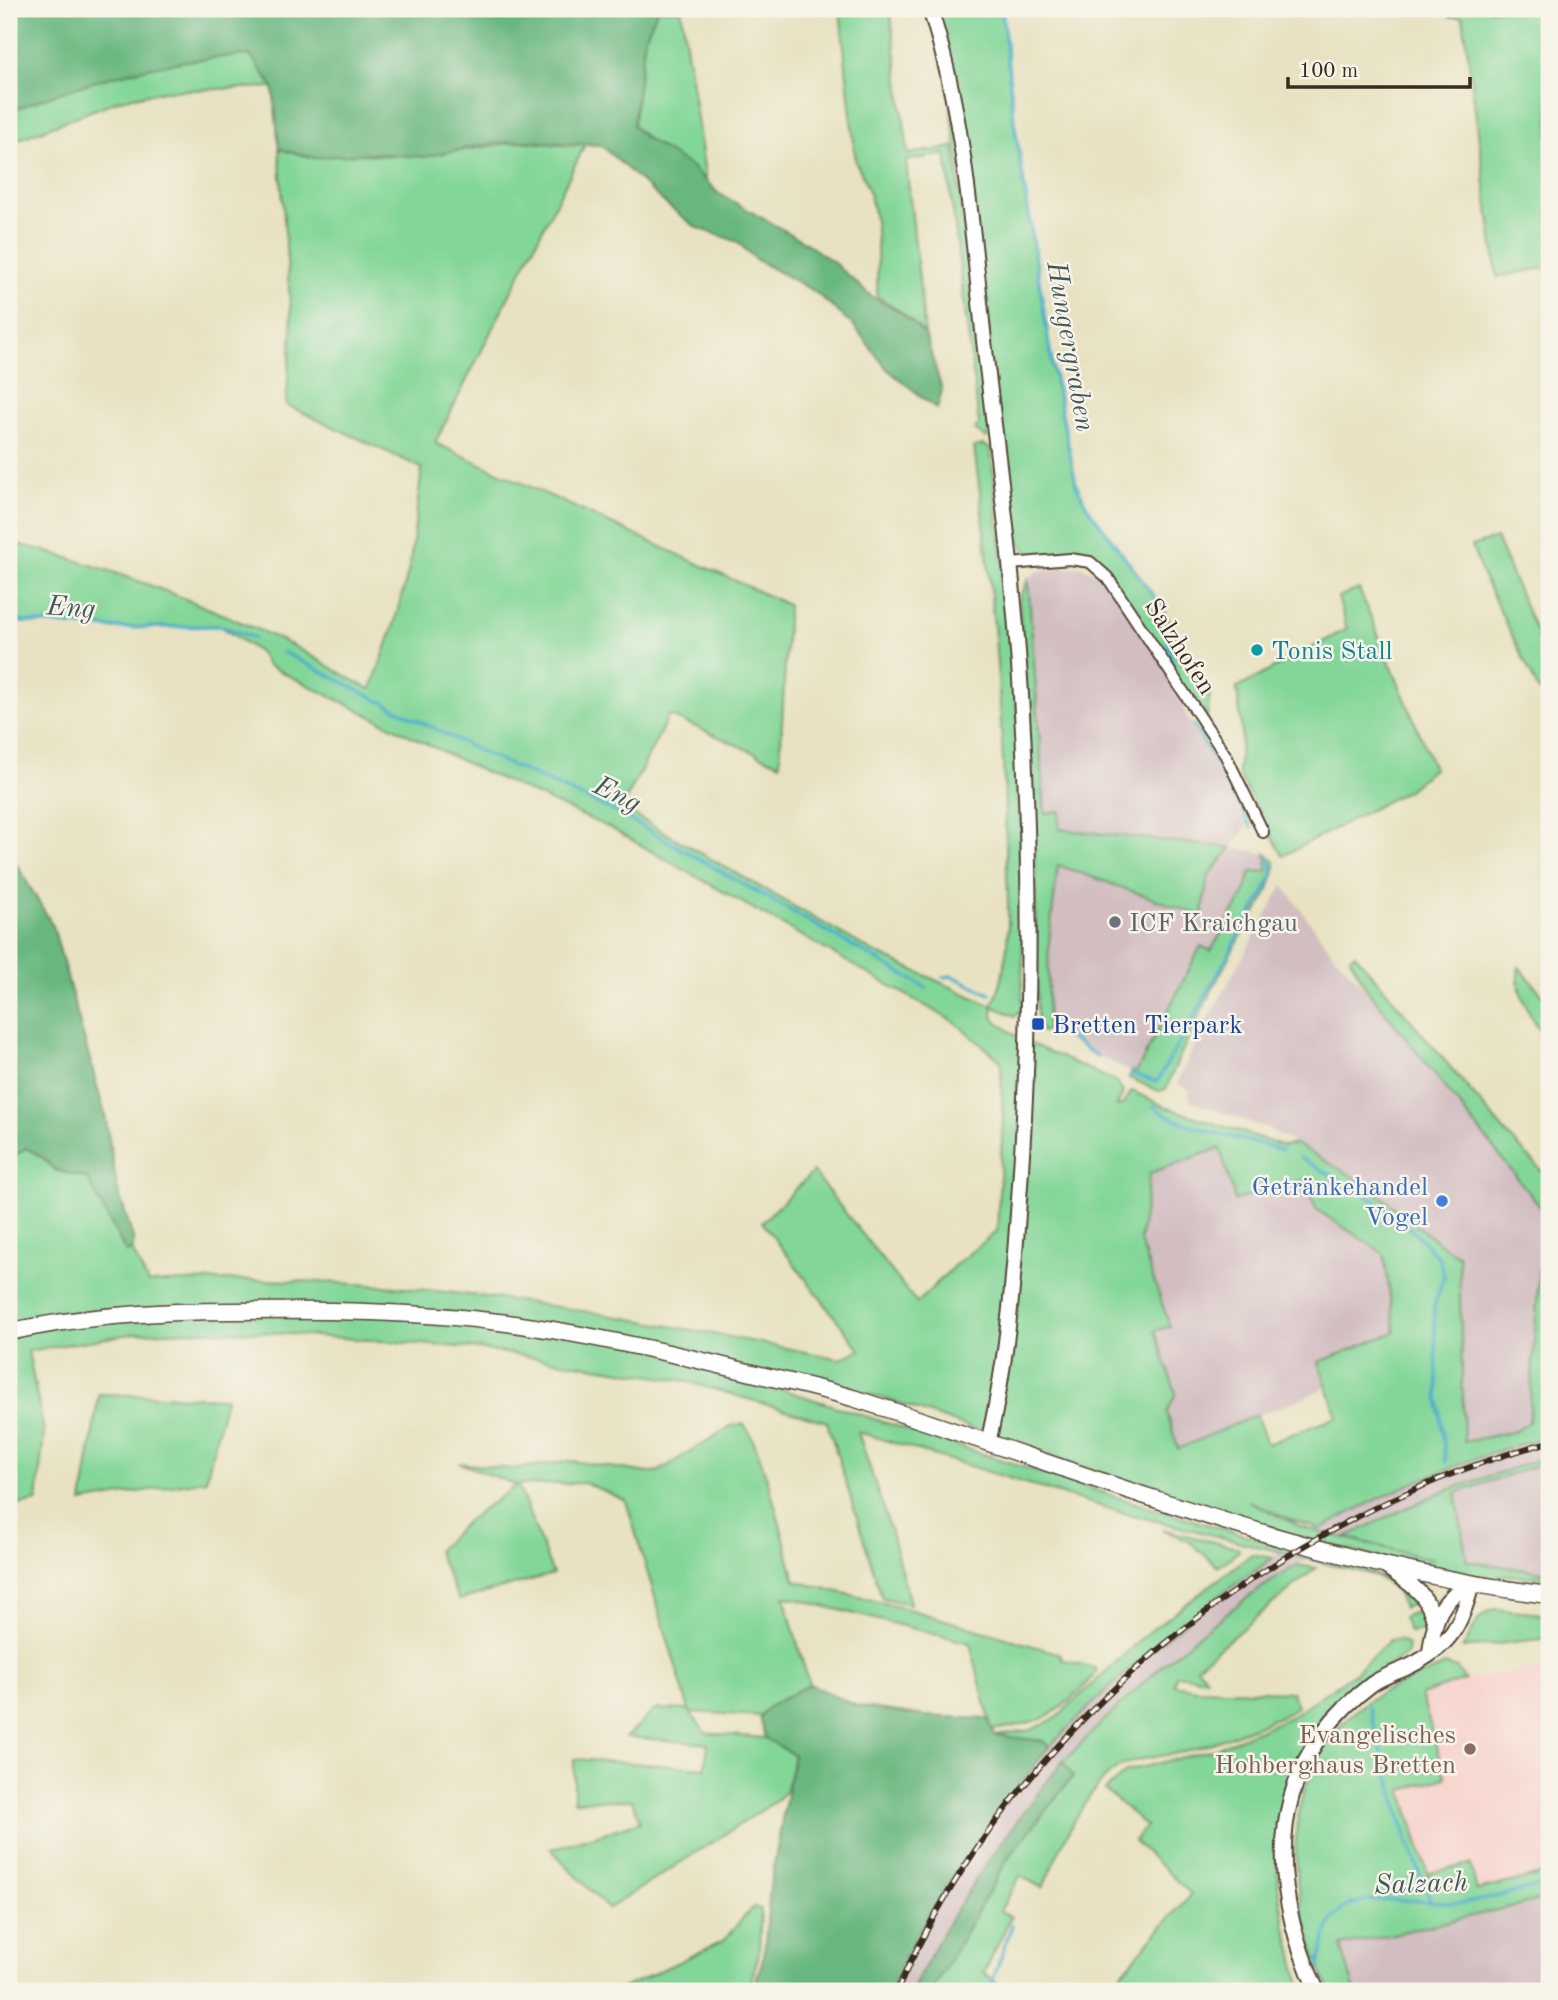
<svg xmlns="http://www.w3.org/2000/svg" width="1558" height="2000" font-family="'Old Standard TT',serif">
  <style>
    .built { fill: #f7d0c9 }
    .industrial { fill: #d2bec1 }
    .green { fill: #82d698; stroke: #5e805b; stroke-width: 2; fill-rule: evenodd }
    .forest { fill: #69b780; stroke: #52704f; stroke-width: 2 }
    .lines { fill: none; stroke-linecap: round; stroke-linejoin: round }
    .stream { stroke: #4aaec9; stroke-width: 3.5 }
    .street-casing { stroke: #554637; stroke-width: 14 }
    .secondary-casing { stroke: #554637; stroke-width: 18 }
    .primary-casing { stroke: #554637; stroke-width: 19 }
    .street { stroke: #fff; stroke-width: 10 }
    .secondary { stroke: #fff; stroke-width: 14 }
    .primary { stroke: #fff; stroke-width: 16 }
    .rail-casing { stroke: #3b2a1e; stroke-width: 6 }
    .rail { stroke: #f7f3e8; stroke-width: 3.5; stroke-dasharray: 10; stroke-linecap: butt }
    .culture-dot { fill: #0f9aa8; stroke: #f7f3e8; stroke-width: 2.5 }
    .worship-dot { fill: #6b7280; stroke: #f7f3e8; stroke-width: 2.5 }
    .transit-dot { fill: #1a4fb4; stroke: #f7f3e8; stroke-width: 2.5 }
    .shop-dot { fill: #3f7fe0; stroke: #f7f3e8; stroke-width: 2.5 }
    .education-dot { fill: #8d6e63; stroke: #f7f3e8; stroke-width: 2.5 }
    .labels { text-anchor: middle; stroke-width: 5; stroke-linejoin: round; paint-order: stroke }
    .street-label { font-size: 26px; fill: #3b2a1e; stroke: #f7f3e8 }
    .culture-label { font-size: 26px; fill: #0d838f; stroke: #f7f3e8; text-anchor: start }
    .worship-label { font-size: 26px; fill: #5b616d; stroke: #f7f3e8; text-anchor: start }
    .transit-label { font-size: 26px; fill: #164399; stroke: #f7f3e8; text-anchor: start }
    .shop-label { font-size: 26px; fill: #366cbe; stroke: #f7f3e8; text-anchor: end }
    .education-label { font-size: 26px; fill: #785e54; stroke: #f7f3e8; text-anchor: end }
    .water-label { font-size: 28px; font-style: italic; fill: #40585a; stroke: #f7f3e8 }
  </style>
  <rect width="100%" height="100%" fill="#f7f3e8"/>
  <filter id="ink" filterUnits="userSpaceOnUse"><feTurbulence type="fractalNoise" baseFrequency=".0143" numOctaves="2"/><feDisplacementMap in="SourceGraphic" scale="14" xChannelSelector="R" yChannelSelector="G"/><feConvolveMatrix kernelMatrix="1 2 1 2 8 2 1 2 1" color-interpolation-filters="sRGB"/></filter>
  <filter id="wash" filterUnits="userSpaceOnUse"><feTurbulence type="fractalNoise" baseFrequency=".00686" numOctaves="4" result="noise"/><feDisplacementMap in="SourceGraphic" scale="28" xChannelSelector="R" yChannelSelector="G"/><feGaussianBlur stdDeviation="1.57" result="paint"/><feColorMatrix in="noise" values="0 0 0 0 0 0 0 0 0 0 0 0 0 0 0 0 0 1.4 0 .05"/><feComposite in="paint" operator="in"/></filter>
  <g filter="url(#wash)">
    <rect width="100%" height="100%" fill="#e8e2c2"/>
    <path class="built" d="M1549,1666V1873L1436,1900L1377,1708L1465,1680Z"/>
    <path class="industrial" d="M1079,566L1108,578L1176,682L1184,711L1247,826L1232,848L1266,853L1267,871L1252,872L1245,892L1211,952L1201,946L1135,1074L1047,1030L1049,941L1058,865L1201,915L1208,877L1231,849L1059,829L1045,814L1028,580L1037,571Z
      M1283,885L1334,955L1367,989L1549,1218V1254L1539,1270L1529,1422L1515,1431L1463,1442L1459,1256L1441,1246L1364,1183L1269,1129L1190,1101L1189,1089L1177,1084L1204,1026Z
      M1220,1148L1235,1200L1304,1180L1316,1209L1384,1254L1395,1332L1320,1362L1326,1388L1177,1449L1167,1412L1176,1394L1155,1331L1169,1326L1140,1241L1150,1172Z
      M1549,1436V1456L1439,1493L1366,1525L1280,1575L1201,1633L1126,1696L1063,1761L1007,1832L955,1910L912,1991H890L939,1899L992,1819L1049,1747L1113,1681L1189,1617L1257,1567L1357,1508L1430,1475L1509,1446Z
      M1549,1461V1573L1467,1561L1456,1493Z
      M1549,1899V1991H1355L1341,1946Z"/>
    <path class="green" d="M9,9H368L273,87L163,91L119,100L9,143Z
      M658,9H681L706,181C684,159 655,149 633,126L645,37Z
      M840,9H890L908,154L954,147L989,435L986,438L975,430L979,424L946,154L906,161L925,334L901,312L877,296C878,251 880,203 856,163Z
      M936,9H1002L1014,121L1053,369L1076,484L1086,505L1161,606L1210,694L1207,717L1176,682L1092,556L1069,552L1031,555L1020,544L1013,528Z
      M1454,9H1549V267L1497,277L1463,17H1450Z
      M524,141L569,146L586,143L435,443L788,605L780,764L669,715L622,808L874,952L992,1006C1015,957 1007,895 1006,843C1003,710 992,579 974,447L983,445L991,449L1018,713L1024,830L1022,1009L1015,1016L992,1006L994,1019L1020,1039L1117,1082L1123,1092L1117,1106L1122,1105L1132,1091L1168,1108L1284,1146L1296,1144L1364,1183L1441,1245L1459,1256L1464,1442L1515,1431L1529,1422L1539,1270L1549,1254V1436C1469,1457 1392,1489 1320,1529L1288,1519L1249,1501L1301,1527L1433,1560L1345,1537L1439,1493L1549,1456V1461L1456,1493L1467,1561L1549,1573V1578L1500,1575L1497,1588L1213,1515L1104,1474L883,1398L663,1351L1157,1510L1358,1567L1411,1590L1421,1600L1404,1608L1395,1588L1373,1575L1116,1511L858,1432L891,1532L910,1604L882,1598L827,1422L685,1381L473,1348L262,1332L198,1331L137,1333L28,1351L44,1432L37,1501L9,1507V1160L26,1148L43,1158L55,1170L87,1178L126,1252L132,1250L148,1283C379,1267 615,1314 841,1359L860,1350L762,1222L813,1172L917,1303L954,1266L997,1231L1003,1119L1001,1061L956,1023L610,828L474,767L267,665L260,653L220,626L115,628L16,622L9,682V542C103,564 193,600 281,640C312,654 340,675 371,689L393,628L410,565L422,468L286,405L292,331L279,149L314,158L345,153L389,156L459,151ZM1220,1148L1235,1200L1304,1180L1316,1209L1384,1254L1395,1332L1319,1362L1337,1417L1267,1444L1256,1415L1178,1449L1167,1412L1176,1394L1155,1331L1170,1326L1140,1241L1150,1173Z
      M1496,538L1549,663V684L1539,691L1483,576L1472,546Z
      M1028,580L1045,813L1060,811L1059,829L1231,848L1208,877L1202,916L1058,865L1049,941L1047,1030L1042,1032L1037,1020L1034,814L1019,599Z
      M1359,589L1434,768L1408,790L1283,856L1238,774L1242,732L1237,688L1347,629L1338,597Z
      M1266,853L1275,862C1278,887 1241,933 1229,957C1207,1000 1184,1043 1166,1089L1159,1091L1129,1078L1131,1071L1136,1073L1201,946L1211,951L1245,892L1251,872L1267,871Z
      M1355,954L1505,1132L1549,1178V1218L1367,989L1350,958Z
      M1519,967L1549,1002V1044C1535,1025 1513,990 1519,967Z
      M99,1394L226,1398L206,1480L82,1502Z
      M743,1424C759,1434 788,1555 795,1581L911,1610L1061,1654V1659L1095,1668L1097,1672C1062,1713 1045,1723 992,1730L970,1643L784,1596L809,1684L767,1708L762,1716L690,1712L706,1733L765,1738L794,1755L787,1790L773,1803L608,1909L551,1849L640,1822L632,1800L574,1801V1759L705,1768L708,1744L626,1737L656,1709L689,1710L626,1501L586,1483L518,1485L553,1574L459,1600L437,1551L467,1521L517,1485L459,1463L512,1469L572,1461L648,1473L659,1471L731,1426Z
      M1162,1529L1238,1548L1239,1551L1218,1567L1190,1542Z
      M1252,1554L1273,1558C1191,1612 1118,1676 1049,1747L1043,1741L993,1735L1031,1730L1056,1718L1145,1635Z
      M1297,1565L1316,1568L1197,1666L1207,1679L1176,1675L1174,1685L1196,1689L1291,1692L1297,1706L1288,1713C1255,1727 1222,1741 1188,1751C1165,1757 1135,1756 1115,1770C1084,1791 1057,1854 1043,1888L1020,1876L1000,1911L1011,1917L984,1973L997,1983L994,1991H932L1007,1860L1072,1776L1064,1761C1134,1688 1210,1618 1297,1565Z
      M1425,1608L1427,1624L1424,1630L1409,1632L1403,1617Z
      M1495,1609L1549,1615V1638L1463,1648C1473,1632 1475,1615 1495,1609Z
      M1399,1639L1408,1645L1406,1655C1384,1669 1360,1682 1340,1700C1290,1748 1271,1825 1279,1892C1284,1926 1295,1958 1301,1991H1106L1191,1894L1134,1841L1146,1826L1105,1790L1127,1771L1212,1750L1290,1717L1356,1672L1390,1640Z
      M1444,1665L1457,1668L1465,1680L1421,1695L1446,1777L1402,1790L1431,1884L1429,1873L1470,1864L1477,1890L1549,1873V1898L1341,1946L1355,1991H1330C1287,1901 1272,1780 1359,1708C1388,1684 1413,1682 1444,1665Z
      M753,1907L761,1909L759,1954L748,1991H617L723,1941Z"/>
    <path class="forest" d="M9,9H658L645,37L633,126L645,138L692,167L718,193L803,241L833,262L871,296L901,312L925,334L942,390L937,409L887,369L854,326L814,291L755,259L738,242L696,227L667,205L601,145L523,141L489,144L424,157L372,153L314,158L279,149L273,87L250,55C167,59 85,80 9,112Z
      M9,852L53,926L105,1115L117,1187L134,1241L132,1250L126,1252L87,1178L55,1170L43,1158L26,1148L9,1160Z
      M809,1684L857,1706L925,1716L988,1719L994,1735L1043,1741L1049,1747C989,1823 929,1902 890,1991H753L764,1955L770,1887L794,1755L765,1738L760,1718L767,1708Z
      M1063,1761L1073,1776L1007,1860L932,1991H912C952,1907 1005,1835 1063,1761Z"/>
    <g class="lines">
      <path class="stream" d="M1002,9L1014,121L1053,369L1076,484L1086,505L1161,606L1172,663
        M9,621L115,628L220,626L255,638
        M283,652L479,751L618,813L927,988
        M1194,725L1251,827
        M944,977L952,976L990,994
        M1050,1025L1097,1056
        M1132,1074L1157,1082L1271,879L1273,869L1269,860
        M1154,1106C1175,1128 1250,1140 1282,1150
        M1300,1158L1365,1194L1412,1230L1439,1258L1444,1276L1434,1306L1438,1395L1446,1462
        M1369,1708L1408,1843L1432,1904
        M1315,1974C1325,1955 1322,1930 1337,1914C1363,1886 1434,1908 1470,1902C1496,1898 1523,1890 1549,1884
        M989,1991L1012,1925"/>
    </g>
  </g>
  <g filter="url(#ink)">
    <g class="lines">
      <g class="street-casing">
        <path id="street" d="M1010,564L1070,559L1090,562L1108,578L1226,756L1263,832"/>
      </g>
      <g class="secondary-casing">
        <path id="secondary" d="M930,9C967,123 973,248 987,367C1001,482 1016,597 1022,713C1031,865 1031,1018 1021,1170C1015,1260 1009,1355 988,1443
          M1385,1566C1411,1585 1427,1591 1435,1624
          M1430,1652C1434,1620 1440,1597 1472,1584
          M1317,1991C1266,1880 1266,1763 1372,1684C1383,1676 1398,1672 1410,1666C1450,1646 1461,1626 1472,1584"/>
      </g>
      <g class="primary-casing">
        <path id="primary" d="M9,1332C83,1315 162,1311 237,1311C327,1310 418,1311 507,1323C588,1334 668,1352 748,1372C784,1381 820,1388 856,1399C1081,1470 1314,1567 1549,1595"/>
      </g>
      <use href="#street" class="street"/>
      <use href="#secondary" class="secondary"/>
      <use href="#primary" class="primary"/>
      <g class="rail-casing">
        <path id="rail" d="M897,1991C1012,1728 1274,1516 1549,1442"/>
      </g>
      <use href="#rail" class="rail"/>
    </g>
  </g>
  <circle class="culture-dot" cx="1257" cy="650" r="7"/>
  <circle class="worship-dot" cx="1115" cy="922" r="7"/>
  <rect class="transit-dot" x="1031" y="1017" width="14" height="14" rx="3.5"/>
  <circle class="shop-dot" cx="1442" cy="1201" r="7"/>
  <circle class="education-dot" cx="1470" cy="1749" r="7"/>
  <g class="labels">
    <g class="street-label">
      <text transform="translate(1181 646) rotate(57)" y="9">Salzhofen</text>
    </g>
    <g class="culture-label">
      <text x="1271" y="659">Tonis Stall</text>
    </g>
    <g class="worship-label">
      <text x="1129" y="931">ICF Kraichgau</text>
    </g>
    <g class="transit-label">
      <text x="1052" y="1033">Bretten Tierpark</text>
    </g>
    <g class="shop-label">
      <text x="1428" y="1195">Getränkehandel<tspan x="1428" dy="30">Vogel</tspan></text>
    </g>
    <g class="education-label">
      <text x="1456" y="1743">Evangelisches<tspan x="1456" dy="30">Hohberghaus Bretten</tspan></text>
    </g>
    <g class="water-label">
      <text transform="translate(1072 346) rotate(80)" y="10">Hungergraben</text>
      <text transform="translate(71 606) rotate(4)" y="10">Eng</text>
      <text transform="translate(618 793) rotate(26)" y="10">Eng</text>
      <text transform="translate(1421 1882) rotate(-2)" y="10">Salzach</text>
    </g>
  </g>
  <rect width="1558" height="2000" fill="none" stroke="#f7f3e8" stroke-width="35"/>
  <path d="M1288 77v10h182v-10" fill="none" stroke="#3b2a1e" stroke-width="3.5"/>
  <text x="1299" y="77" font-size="21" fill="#3b2a1e" stroke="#f7f3e8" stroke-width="5" paint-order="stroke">100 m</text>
</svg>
